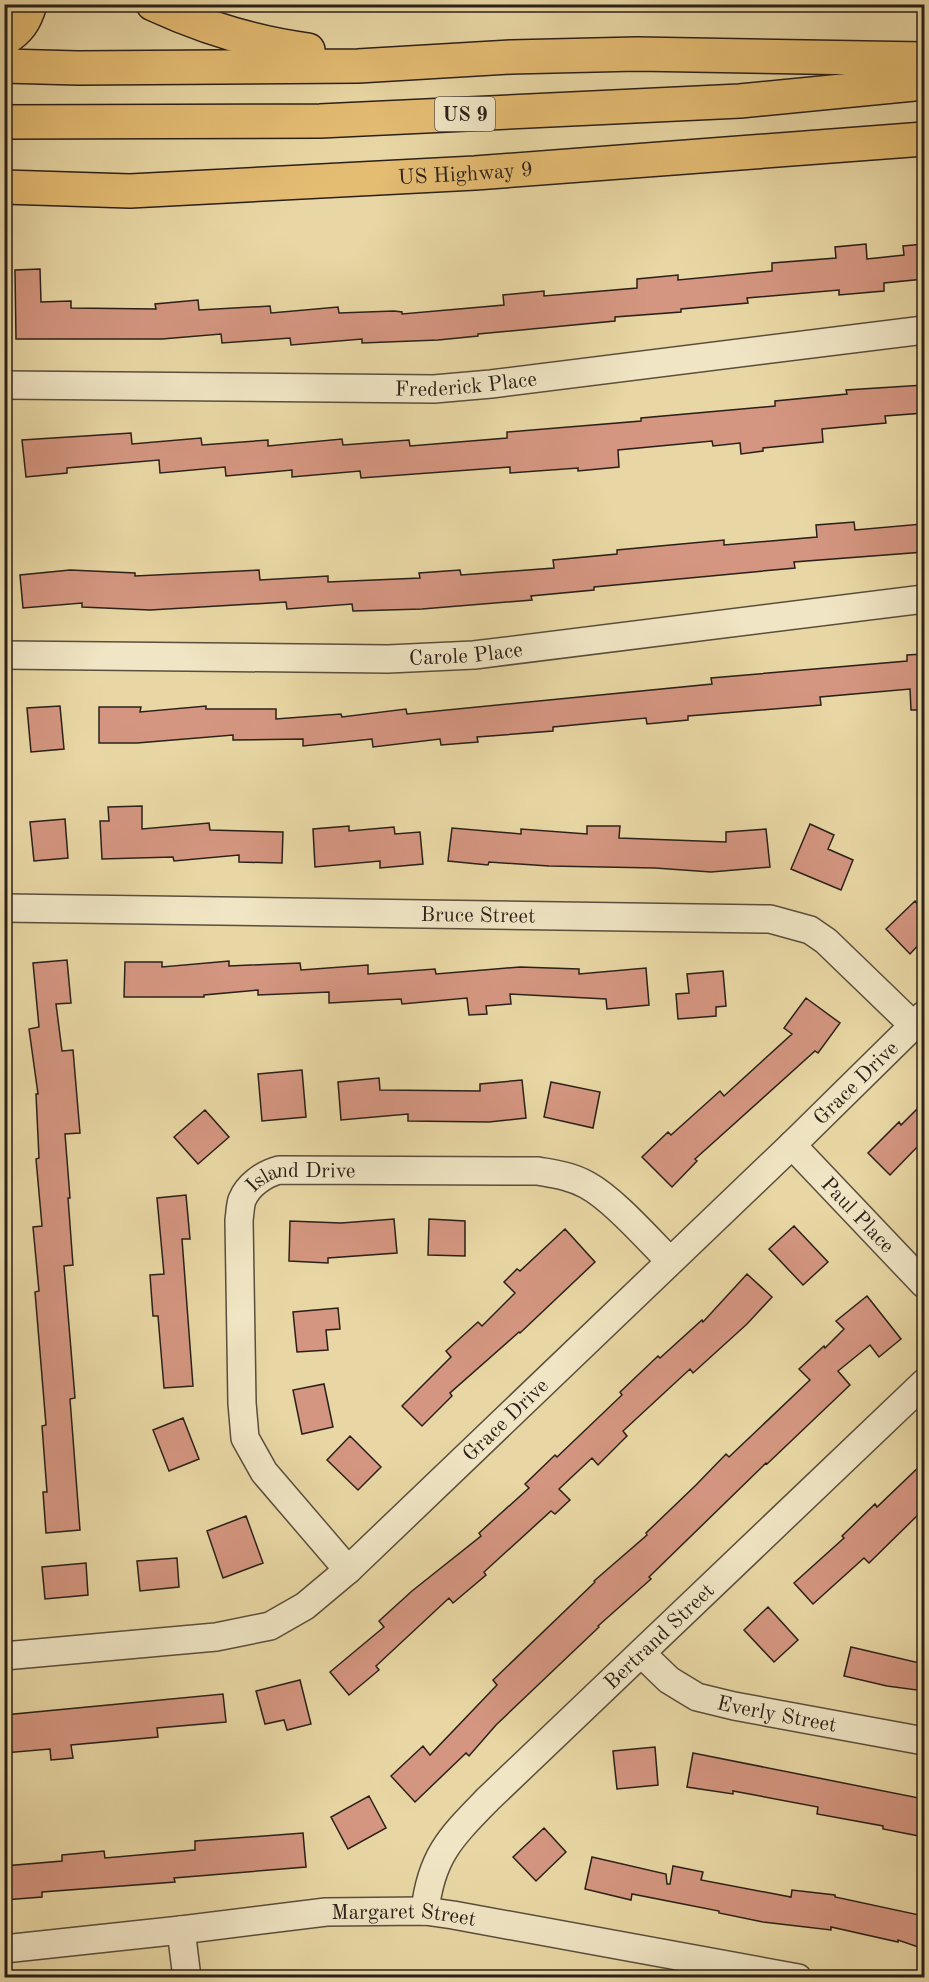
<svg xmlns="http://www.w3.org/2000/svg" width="929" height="1982" font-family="'Old Standard TT',serif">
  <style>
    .building { fill: #d49680; stroke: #2a2019; stroke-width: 1.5 }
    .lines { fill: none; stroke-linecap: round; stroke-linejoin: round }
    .minor-casing { stroke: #5a4e3c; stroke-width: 30 }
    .trunk-casing { stroke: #2a2019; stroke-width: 36 }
    .minor { stroke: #f0e5c4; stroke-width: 27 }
    .trunk { stroke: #e4bc72; stroke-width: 33 }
    .labels { text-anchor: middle; stroke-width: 4.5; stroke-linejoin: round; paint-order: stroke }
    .shield { fill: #f0e5c4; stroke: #655b4c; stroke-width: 1.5 }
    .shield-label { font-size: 20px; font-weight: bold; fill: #2a2019 }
    .street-label { font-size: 21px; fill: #2a2019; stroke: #f0e5c4 }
  </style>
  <rect width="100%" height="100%" fill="#e8d7a4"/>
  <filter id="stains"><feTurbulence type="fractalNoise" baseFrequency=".00333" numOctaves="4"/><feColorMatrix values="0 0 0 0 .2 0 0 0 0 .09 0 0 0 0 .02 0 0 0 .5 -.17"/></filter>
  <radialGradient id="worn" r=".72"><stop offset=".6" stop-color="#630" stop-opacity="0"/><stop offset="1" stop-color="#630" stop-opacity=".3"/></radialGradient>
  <path class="building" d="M866,244L867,259L904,255L903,246L924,244V279L884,283V291L839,295V290L747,298L748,303L681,309V312L615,317V321L478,334V336L438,340L362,343V339L291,345L290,338L222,343L221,334L162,339H16L15,270L40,269L41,302L71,301V308L156,309L155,304L198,300L199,310L270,306L271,313L338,307L339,313L394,311L402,312V314L504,305L503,295L544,291V296L637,288V279L678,275V280L772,271V263L836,258L835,247Z
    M924,385V413L885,416L886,423L822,429L823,442L763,448V451L741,454L740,443L713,446L712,441L618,450L619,467L578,471V468L510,473V467L361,478L360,471L292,477V470L226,476L225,467L160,473L159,460L67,468V473L26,477L22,440L131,433L132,444L201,438L202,445L268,440V446L342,439L343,445L409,440L410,446L507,438V432L641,421V418L775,406V401L847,394L846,390Z
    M854,522L855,530L922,524L924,552L794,562L795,568L594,587V590L531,596L532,600L422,609L353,611L352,604L287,609L286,602L150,610L82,607V603L23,608L20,575L70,570L135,573V576L259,570L260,580L328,576V582L420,578L419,573L460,570L461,575L554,568L553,560L617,554V550L724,540V545L817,537L816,525Z
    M924,654V710H911L910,689L820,697L821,705L688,716V720L647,724L646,718L553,727V731L477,737L478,742L441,745L440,739L373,747L372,739L303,746V739L233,740V735L137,743H99V707H141L140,712L206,706V709H276V719L341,714L342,717L406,709L407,714L712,684L711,678L907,661V655Z
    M60,706L64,749L31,752L27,708Z
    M142,806V829L209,823L210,830L283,832L282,863L239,862V855L174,861L173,857L102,859L100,821H109L108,807Z
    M65,819L68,858L34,861L30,822Z
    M810,824L834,835L828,849L853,860L841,890L791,869Z
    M349,826V831L394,827L395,834L420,832L423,864L380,868V861L315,867L313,829Z
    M587,826H620L619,838L726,842V832L766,829L770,867L711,872L655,868L549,866L489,862L488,865L448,861L452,828L521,834V829L587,834Z
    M915,901L924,911V939L910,954L886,929Z
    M67,960L71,1003L56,1004L62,1051L73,1050L80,1133L65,1134L70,1198H68L73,1265L64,1266L75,1398L70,1399L80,1530L46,1533L43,1492H47L42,1426L46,1425L35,1292L39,1291L33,1227L42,1226L36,1159L39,1158L36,1094H38L29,1029L39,1027L33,963Z
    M229,961V966L300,963L301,970L368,965V974L435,969L436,974L520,967L579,969V974L646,968L649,1005L607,1009L606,999L510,994L511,1004L486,1006L487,1014L469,1015L467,998L402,1004L401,999L329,1003V992L258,995V990L204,995V997H124L125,962H162V967Z
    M723,971L726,1006L716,1007V1016L678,1019L676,994L689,993L687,974Z
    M806,998L840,1023L818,1053L815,1051L695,1159L697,1161L672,1187L642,1157L668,1132L671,1135L720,1091L724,1096L792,1034L784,1028Z
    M302,1070L306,1117L262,1121L258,1074Z
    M379,1078L380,1090L480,1091V1084L522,1080L526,1118L489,1122L408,1121V1114L341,1120L338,1082Z
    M551,1082L600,1092L593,1128L544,1117Z
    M924,1102V1140L890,1175L868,1153L899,1122L901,1125Z
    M205,1110L229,1137L198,1164L174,1137Z
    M186,1195L190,1239H182L193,1386L164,1388L158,1316H153L150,1275L164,1274L157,1198Z
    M394,1219L397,1253L328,1258V1263L289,1261L290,1221L341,1223Z
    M429,1219L465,1221V1256L428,1255Z
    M794,1226L828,1262L803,1285L769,1249Z
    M565,1229L595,1262L520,1333L519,1332L450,1393L452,1396L422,1426L402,1406L451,1357L446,1351L478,1322L482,1326L515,1293L504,1282L517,1269L520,1271Z
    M747,1274L772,1297L747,1324L693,1373L690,1369L623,1431L627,1436L598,1465L592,1458L559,1489L570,1500L555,1514L551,1511L484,1572L486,1575L453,1603L449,1598L376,1666L379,1670L349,1695L330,1672L384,1627L379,1621L412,1591L481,1536L479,1533L529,1488L525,1484L555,1455L557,1457L622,1395L620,1392L658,1356L660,1358L702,1320L703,1322Z
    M867,1296L901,1339L879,1357L870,1345L838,1371L850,1385L767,1464L766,1463L649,1577L651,1579L598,1626L599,1627L496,1725L469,1756L466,1753L415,1802L391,1776L423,1746L430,1755L497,1685L493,1680L595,1582L594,1581L647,1535L646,1533L696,1485L726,1454L729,1457L810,1380L799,1369L824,1346L825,1348L844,1329L836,1321Z
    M338,1308L340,1329L326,1330L328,1350L297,1352L293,1312Z
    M324,1384L333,1427L302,1434L293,1390Z
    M183,1418L199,1459L169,1471L153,1430Z
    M350,1436L381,1467L358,1490L327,1460Z
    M924,1462V1509L869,1563L864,1558L813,1604L794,1583L844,1538L842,1536L875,1504L877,1507Z
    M246,1516L263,1563L223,1578L207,1531Z
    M177,1558L179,1587L140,1591L137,1561Z
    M86,1563L88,1595L45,1599L42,1567Z
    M768,1607L798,1640L774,1662L744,1630Z
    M851,1647L924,1664V1691L887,1686L844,1676Z
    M300,1680L311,1724L287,1730L284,1720L265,1724L256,1691Z
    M223,1694L226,1722L157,1728L158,1737L71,1745L73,1758L51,1760L50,1749L4,1753V1715Z
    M655,1747L658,1785L617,1789L613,1751Z
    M693,1753L924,1799V1837L883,1829V1826L817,1814L818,1807L733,1791V1794L687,1787Z
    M369,1796L386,1828L348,1849L331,1817Z
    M544,1828L566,1852L536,1881L513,1857Z
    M303,1833L306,1867L174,1878L175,1882L42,1892V1897L4,1900V1866L62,1861V1855L104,1851L105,1858L195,1850V1841Z
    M592,1857L666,1874L667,1884H670L673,1866L703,1872L701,1880L791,1897L792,1890L835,1895V1897L924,1916V1949L898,1940V1942L831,1927V1930L763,1922L719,1913V1911L632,1894L631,1900L585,1889Z"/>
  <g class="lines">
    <g class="minor-casing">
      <g id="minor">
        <path id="s1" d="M4,385L434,389L491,384L924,330"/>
        <path id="s2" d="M4,655L388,659L474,655L924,599"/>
        <path id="s3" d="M4,908L770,919L810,930L826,941L913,1025"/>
        <path id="s4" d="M792,1145L924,1284"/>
        <path id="s5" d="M348,1570L264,1472L245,1438L242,1403L239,1220C240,1214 240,1206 242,1200C248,1185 264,1174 279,1170L538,1171C555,1174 571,1176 587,1185C613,1199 648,1239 670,1261"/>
        <path id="s6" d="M642,1654L669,1680L697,1697L734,1706L924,1741"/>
        <path id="s7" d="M4,1656L216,1637L270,1626L305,1606L348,1570L792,1145L924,1015"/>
        <path id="s8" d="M425,1911C431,1856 451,1837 488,1799L924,1383"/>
        <path d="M181,1930L187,1978"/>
        <path id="s9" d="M4,1949L181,1930L326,1912L425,1911L453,1915L798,1978"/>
      </g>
    </g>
    <g class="trunk-casing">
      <g id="trunk">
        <path d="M153,4C203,27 253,43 308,50"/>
        <path d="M4,39C19,30 25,21 30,4"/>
        <path d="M4,66L78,68L358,66L511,57L637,54L924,59"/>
        <path d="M4,122L320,121L740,101L924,83"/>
        <path id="s10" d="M4,187L130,191L475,173L924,139"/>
      </g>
    </g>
    <use href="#minor" class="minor"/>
    <use href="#trunk" class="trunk"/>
  </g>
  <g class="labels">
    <rect class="shield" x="435" y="97" width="60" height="34" rx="4.5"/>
    <g class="shield-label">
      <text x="465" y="121">US 9</text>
    </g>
    <g class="street-label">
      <text dy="7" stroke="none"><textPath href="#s10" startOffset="462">US Highway 9</textPath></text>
      <text dy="7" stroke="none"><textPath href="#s1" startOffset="462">Frederick Place</textPath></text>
      <text dy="7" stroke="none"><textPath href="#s2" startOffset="462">Carole Place</textPath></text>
      <text dy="7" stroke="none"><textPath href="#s3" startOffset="474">Bruce Street</textPath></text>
      <text dy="7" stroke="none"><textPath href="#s7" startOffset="1068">Grace Drive</textPath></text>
      <text dy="7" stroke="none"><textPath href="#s5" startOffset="476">Island Drive</textPath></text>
      <text dy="7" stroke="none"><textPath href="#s4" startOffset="96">Paul Place</textPath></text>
      <text dy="7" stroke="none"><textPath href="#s7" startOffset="582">Grace Drive</textPath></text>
      <text dy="7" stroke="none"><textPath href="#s8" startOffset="368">Bertrand Street</textPath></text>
      <text dy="7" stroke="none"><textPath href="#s6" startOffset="152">Everly Street</textPath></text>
      <text dy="7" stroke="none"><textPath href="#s9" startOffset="402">Margaret Street</textPath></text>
    </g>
  </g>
  <rect width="929" height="1982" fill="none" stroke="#e8d7a4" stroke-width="24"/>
  <rect x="6" y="6" width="917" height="1970" fill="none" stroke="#2a2019" stroke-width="3"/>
  <rect x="12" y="12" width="905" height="1958" fill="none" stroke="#2a2019" stroke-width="1.5"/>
  <rect width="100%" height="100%" filter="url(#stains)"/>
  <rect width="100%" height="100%" fill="url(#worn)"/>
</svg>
